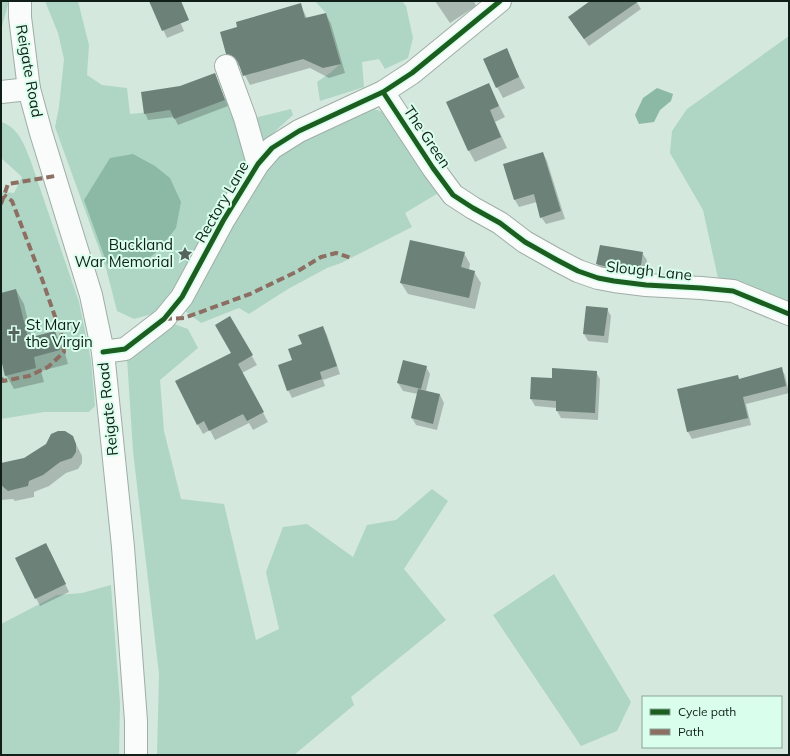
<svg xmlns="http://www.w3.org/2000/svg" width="790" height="756" font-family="Mulish,sans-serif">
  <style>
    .green { fill: #afd6c4 }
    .water { fill: #8cb9a5 }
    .shadow { fill: #0003 }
    .building { fill: #6c8178 }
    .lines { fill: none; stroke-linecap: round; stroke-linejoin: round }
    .minor-casing { stroke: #9faea7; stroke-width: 24 }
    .major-casing { stroke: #9faea7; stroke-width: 24 }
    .minor { stroke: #f9fcfa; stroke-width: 22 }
    .major { stroke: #f9fcfa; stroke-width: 22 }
    .quiet { stroke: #8d6e63; stroke-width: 4; stroke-dasharray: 8 4; stroke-linecap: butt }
    .cycleway-casing { stroke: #d9feec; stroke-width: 8 }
    .cycleway { stroke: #1b5e20; stroke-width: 5 }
    .labels { text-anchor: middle; stroke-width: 4; stroke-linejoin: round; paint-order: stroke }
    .street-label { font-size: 15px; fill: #111f19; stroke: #d9feec }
    .poi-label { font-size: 15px; fill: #111f19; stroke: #d9feec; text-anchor: end }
  </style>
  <rect width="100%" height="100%" fill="#d4e8de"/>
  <path class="green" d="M1,1H9L1,30Z
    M45,1H78L89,45L87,75L102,85L127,88L130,114L170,110L174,119L229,98L237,122L291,109L293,115L260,145L185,276L169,297L152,314L134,319L117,311L106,268L55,127L59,107L64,59L58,33Z
    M315,1H402L406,6L413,38L408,58L385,69L379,59L362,62L364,87L320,101L317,82L330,73L341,63L326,13Z
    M789,36V303L718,278L703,210L670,153L672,131L687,109Z
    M368,107L383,112L440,192L405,213L412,227L341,263L327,268L288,289L249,314L239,308L201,323L185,311L239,213L277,155L305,135Z
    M1,122C18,127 24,144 30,159L79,302L91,360L95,406L89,412H44L1,419V192L14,193L22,177L1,158Z
    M174,324L188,329L198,348L160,380L164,431L181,499L224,504L256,640L279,629L266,572L283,527L307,524L353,557L367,525L396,520L432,489L448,501L404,569L446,620L351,697L354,705L294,755H157L159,674L133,451L127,358L161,336Z
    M554,574L631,702L617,731L581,746L493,615Z
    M111,585L120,703L119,755H1V624L57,595L82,593Z"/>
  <path class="water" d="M657,88L673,94L671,101L660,110L654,122L639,124L635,115L643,98Z
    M133,154L155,166L170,178L181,202L176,228L158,251L137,267H116L107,264L84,200L110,158Z"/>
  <path class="shadow" d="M150,1H171L184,31L167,38Z
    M435,1H474L476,6L450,23Z
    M592,1H636L641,9L589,46L573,24Z
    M300,4L307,18L326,14L331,24L345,73L329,78L310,68L250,85L240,66L232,63L227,53L238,27Z
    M506,50L525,88L503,98L497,87Z
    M215,74L228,106L178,125L174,117L148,120L145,113L181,87Z
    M488,84L505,117L495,122L507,148L475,162L469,151L448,102Z
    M543,153L547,161L565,219L546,224L541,217L537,202L519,207L515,200L505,165Z
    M464,253L470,264L469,270L474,272L481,283L475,309L408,294L401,283Z
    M642,253L647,260L644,279L602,271L597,264Z
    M16,290L24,304L32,338L55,332L63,346L68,364L41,371L44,382L14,389L6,375L1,355V294Z
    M607,309L611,316L608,343L588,341L584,334Z
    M229,317L257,365L242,373L268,422L253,430L249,423L215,440L210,430L203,434L198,425L232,353Z
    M323,327L327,335L340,374L323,380L325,386L292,398L288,390L293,360L303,345Z
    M426,367L430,374L426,391L440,395L444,403L437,430L416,425L412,418L418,394L403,391L398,383Z
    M781,369L785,375L789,393L746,404L751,425L692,439L688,432L678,390L737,376L739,380Z
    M596,372L600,379L598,420L561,418L557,411V408L535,406L531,399L553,379Z
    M72,436L82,456V463L78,469L66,473L49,486L34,492V497L15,501L13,499L1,500V464L24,459Z
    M50,551L69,592L40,606L16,558Z"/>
  <path class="building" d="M149,1H181L189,20L162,31Z
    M590,1H639L584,39L568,17Z
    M301,3L305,18L326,13L341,64L323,68L303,59L243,76L238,62L234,57L226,54L220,32L237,27L236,22Z
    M507,48L519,77L496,88L483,59Z
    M215,73L225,100L174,119L170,110L144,114L141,92L180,86Z
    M489,83L499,106L490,110L501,137L468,151L446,102Z
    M543,152L561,211L540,218L534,194L514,200L503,164Z
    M410,240L465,252L461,267L475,271L469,298L400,283Z
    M600,245L643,252L640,272L616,269L596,264Z
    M16,289L28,338L55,331L60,350L34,357L36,368L5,376L1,359V293Z
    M586,306L608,308L604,336L583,334Z
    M230,316L253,355L238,364L264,412L247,421L243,414L209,431L204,421L197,425L175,381L231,353L215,325Z
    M323,326L337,366L320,372L322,379L287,391L278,365L292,360L288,349L302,344L298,335Z
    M403,360L427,366L421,389L397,383Z
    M782,367L786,386L743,397L748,418L687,432L677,389L738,375L739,379Z
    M552,368L597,371L595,413L556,411V401L530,399L531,377L552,378Z
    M418,389L440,394L433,424L411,418Z
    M58,431H65L73,436L76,444V452L72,458L60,462L43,475L29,481L28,486L8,491L1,485V463L24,458L46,444L51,434Z
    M46,543L66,584L35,599L15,558Z"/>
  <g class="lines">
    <g class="minor-casing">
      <path id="minor" d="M226,66L245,118L258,164
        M1,92L29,89
        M383,92L433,168L453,195L473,208L500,223L525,242L557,260L578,271L598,278L614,281L646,285L701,288L733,291L789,314
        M103,352L125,349L164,319L182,297L223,221L258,164L272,148L299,131L383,92L412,73L500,1"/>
    </g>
    <g class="major-casing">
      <path id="major" d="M20,1V17L29,89L41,133L91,295L103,352L123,547L136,721V755"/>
    </g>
    <use href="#minor" class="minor"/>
    <use href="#major" class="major"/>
    <path class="quiet" d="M1,204L8,184L55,176
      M164,319L184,318L250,294L298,271L321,257L336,253L351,258
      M1,378L3,381L29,376L48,367L64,352L62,337L42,279L12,201L4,195"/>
    <g class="cycleway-casing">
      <path id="cycleway" d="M383,92L433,168L453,195L473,208L500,223L525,242L557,260L578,271L598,278L614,281L646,285L701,288L733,291L789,314
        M103,352L125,349L164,319L182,297L223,221L258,164L272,148L299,131L383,92L412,73L500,1"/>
    </g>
    <use href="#cycleway" class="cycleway"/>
  </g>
  <defs>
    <g id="sight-bare" transform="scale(1.2)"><path d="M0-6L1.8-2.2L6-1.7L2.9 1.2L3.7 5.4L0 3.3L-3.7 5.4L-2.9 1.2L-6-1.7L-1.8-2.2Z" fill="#55655e" stroke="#d9feec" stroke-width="2.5" paint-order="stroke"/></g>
    <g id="church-bare" transform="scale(1.2)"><path d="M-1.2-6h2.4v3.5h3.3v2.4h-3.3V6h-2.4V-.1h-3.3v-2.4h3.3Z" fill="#55655e" stroke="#d9feec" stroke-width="2.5" paint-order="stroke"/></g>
  </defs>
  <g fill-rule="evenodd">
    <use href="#sight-bare" x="185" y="254"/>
    <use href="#church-bare" x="14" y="334"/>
  </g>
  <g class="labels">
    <g class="street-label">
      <text transform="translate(29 71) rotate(80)" y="5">Reigate Road</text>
      <text transform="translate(427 137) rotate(56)" y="5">The Green</text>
      <text transform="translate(222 202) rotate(-60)" y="5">Rectory Lane</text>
      <text transform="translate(649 271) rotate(6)" y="5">Slough Lane</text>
      <text transform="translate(108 409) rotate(-96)" y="5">Reigate Road</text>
    </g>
    <g class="poi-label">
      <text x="173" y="250">Buckland<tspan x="173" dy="17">War Memorial</tspan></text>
      <text x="26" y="330" text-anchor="start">St Mary<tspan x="26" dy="17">the Virgin</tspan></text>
    </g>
  </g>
  <rect width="790" height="756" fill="none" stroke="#111f19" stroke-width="4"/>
  <rect x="642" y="696" width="140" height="52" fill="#d9feec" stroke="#89a598"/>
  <rect x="650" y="709" width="20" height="6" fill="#1b5e20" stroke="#89a598"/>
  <text x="678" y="716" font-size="12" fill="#111f19">Cycle path</text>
  <rect x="650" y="729" width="20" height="6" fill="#8d6e63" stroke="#89a598"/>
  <text x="678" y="736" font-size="12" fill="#111f19">Path</text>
</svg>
